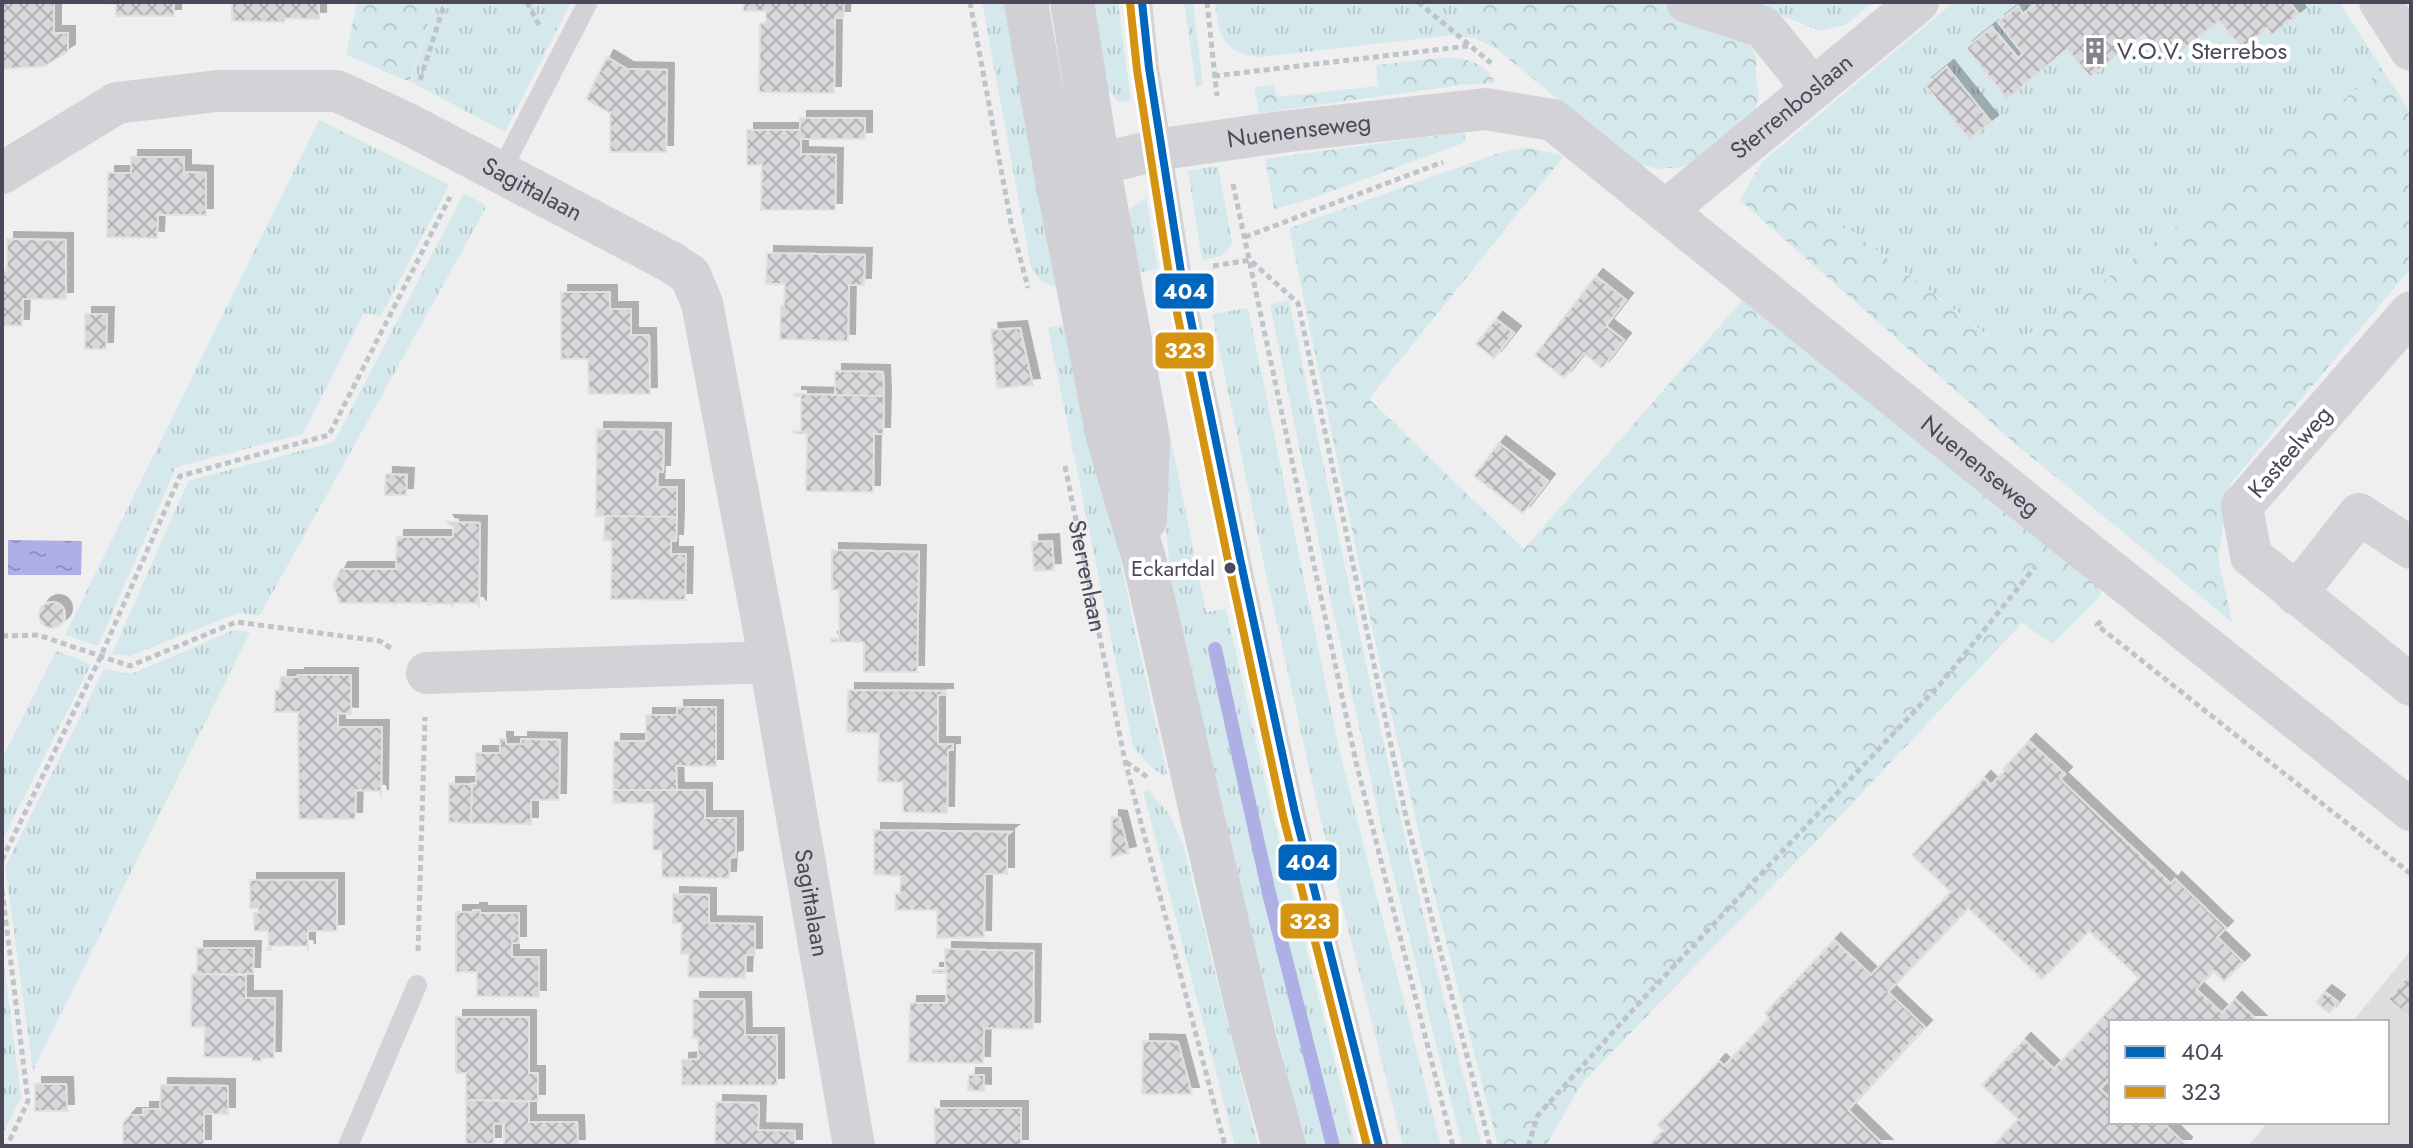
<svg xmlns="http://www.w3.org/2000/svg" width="2413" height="1148" font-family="Jost,sans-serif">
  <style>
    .education { fill: #deddde }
    .grass { fill: url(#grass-tufts) }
    .forest { fill: url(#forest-crowns) }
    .water { fill: url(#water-ripples) }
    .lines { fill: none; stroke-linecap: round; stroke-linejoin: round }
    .stream { stroke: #aeb0e5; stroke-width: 14 }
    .building { fill: url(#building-cross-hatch); stroke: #e1e0e1; stroke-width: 2; filter: url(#shadow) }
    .path { stroke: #bfc4ca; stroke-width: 5; stroke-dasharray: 6 4; stroke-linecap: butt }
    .lane { stroke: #d3d2d6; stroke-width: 20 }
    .street { stroke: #d3d2d6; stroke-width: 42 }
    .secondary { stroke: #d1d0d5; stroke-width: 44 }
    .bus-1-casing { stroke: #fff; stroke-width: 14 }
    .bus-2-casing { stroke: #fff; stroke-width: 14 }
    .bus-1 { stroke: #0065bd; stroke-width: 8 }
    .bus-2 { stroke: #d59312; stroke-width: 8 }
    .bus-dot { fill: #4c4859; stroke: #fff; stroke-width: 3 }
    .labels { text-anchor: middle; stroke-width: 8; stroke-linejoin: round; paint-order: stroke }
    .bus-label { font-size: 22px; fill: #4c4859; stroke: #fff; text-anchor: end }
    .poi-label { font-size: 24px; fill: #4c4859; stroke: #fff; text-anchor: start }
    .street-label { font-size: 24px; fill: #4c4859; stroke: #fff }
    .line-badge { stroke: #fff; stroke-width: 3 }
    .badge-label { font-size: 22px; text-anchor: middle; font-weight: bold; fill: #fff }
  </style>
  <defs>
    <pattern id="grass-tufts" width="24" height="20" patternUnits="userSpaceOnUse" patternTransform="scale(2)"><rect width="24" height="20" fill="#d5e9ec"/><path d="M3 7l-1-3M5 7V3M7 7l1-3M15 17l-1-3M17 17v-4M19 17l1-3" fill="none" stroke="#b8c9cd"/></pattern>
    <pattern id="forest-crowns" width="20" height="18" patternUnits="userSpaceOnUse" patternTransform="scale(2)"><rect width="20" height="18" fill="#d5e9ec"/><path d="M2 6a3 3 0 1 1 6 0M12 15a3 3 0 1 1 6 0" fill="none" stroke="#b8c9cd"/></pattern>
    <pattern id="water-ripples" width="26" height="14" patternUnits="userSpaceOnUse" patternTransform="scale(2)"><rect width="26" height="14" fill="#aeb0e5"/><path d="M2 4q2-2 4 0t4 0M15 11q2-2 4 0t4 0" fill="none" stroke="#9091bd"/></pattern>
    <pattern id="building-cross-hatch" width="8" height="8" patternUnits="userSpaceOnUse" patternTransform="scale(2)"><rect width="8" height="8" fill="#d8d8db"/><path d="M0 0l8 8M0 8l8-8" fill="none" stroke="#b1b1b5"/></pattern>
    <filter id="shadow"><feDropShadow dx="7" dy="-7" stdDeviation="0" flood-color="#0004"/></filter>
  </defs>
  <rect width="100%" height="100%" fill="#efefef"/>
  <path class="education" d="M2411,950V1146H2248L2268,1122H2387V1022H2352Z"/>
  <path class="grass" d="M435,2H571L505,132L411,82Z
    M982,2H1015L1065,287C1048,287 1039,282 1031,267Z
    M1085,2H1118L1131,101L1118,102C1095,76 1093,35 1085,2Z
    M1184,2H1193L1203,86L1196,87Z
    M1215,2H1455L1497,49L1476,39L1453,35L1261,57C1223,54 1218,36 1215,2Z
    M1746,2H1874L1845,25L1821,31Z
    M1954,2H2339L2383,70L2070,306L2011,346L1999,344L1762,162Z
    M319,120L449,185L381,316L364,313L303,434L176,467L98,646L65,635Z
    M1218,166L1232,242C1226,257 1217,258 1202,260L1188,171Z
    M464,193L487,206L260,615L238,613L130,656L112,654L188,481L334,442Z
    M1146,197L1158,269L1130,274L1119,218Z
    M1289,300C1348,583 1407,867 1482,1146H1462L1382,829L1331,602L1270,305Z
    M1248,308L1340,753L1441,1146H1403L1319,813L1264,565L1212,314Z
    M1145,311L1206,612L1226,609L1274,821L1356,1146H1305L1206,746L1170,571Z
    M1072,323L1136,636L1167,773L1163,776L1145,761L1133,746L1048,328Z
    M234,630L250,632L33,1070L5,867L104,669L131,674Z
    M56,651L91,664L2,841V759Z
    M1148,790L1169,814L1183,844L1258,1146H1235L1144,795V792Z
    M2,950L21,1098L2,1135Z"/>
  <path class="forest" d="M357,2H435L410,82L346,55Z
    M1455,2H1658L1730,29L1746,40L1756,56V78L1759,93L1756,108L1748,125L1708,156L1682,167L1658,169L1635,163L1497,49Z
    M1449,57C1468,59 1488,64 1495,83L1461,85L1259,113L1254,87L1274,85L1277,97L1378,86L1376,65Z
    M2383,70L2411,113V268L2231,483L2218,557L2232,622L2018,446L1740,200L1762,162L1998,344L2011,346L2070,306Z
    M1464,132L1466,142L1302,202L1274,209L1265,159Z
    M1527,147L1564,156L1369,399L1524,549L1747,295L2100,579L2101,595L2052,644L2022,623L1828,829L1582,1083L1546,1146H1498L1420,838L1380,665L1289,228L1496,154Z"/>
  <path class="water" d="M8,540L82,541L81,575H8Z"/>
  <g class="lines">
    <path class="stream" d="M1215,649L1269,893L1333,1146"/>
  </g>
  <path class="building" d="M2,2H54V33H68V51L45,66L2,69Z
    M86,2H174V16H116V4Z
    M319,2V19L285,18L284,22L232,21V2Z
    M744,2H844L843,18H835L834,93L759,92L760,23H766V11H743Z
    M2037,2H2289L2299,14L2272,35L2267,28L2242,49L2219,21L2167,63L2144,34L2090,77L2067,49L2007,99L1966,48L1992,27L2018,58L2023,54L1998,22L2018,6L2023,14Z
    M607,57L627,69L667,70L666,152H610V113L586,99Z
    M1947,67L1991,122L1969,139L1925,85Z
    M800,118H865V139H801V154L836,155L835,210H761L762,165H747V130H800Z
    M131,157H184V172L206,173V215H158L157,238L107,237L108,173H131Z
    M7,239L66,240V299H23L22,326L2,325V271H7Z
    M767,253L865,255L864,285H849L848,341L780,339L781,306H784L785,284H766Z
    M1596,276L1626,300L1606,326L1624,340L1602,368L1584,353L1564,378L1535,355Z
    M561,292H610V309H631V335H649L650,394H589L588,359H561Z
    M85,314H107L106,349H85Z
    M1496,319L1514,333L1494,358L1476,344Z
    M1020,328L1033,385L997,388L991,330Z
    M835,371L883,372L884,396L835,395Z
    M795,394L884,396L883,434H874L873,492L806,491L807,434L794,433V431H801V396H795Z
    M597,429L664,430L663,472H658L657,487H677V517L596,516Z
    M1499,443L1548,481L1523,513L1474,476Z
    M386,474L407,475L406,495H385Z
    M605,516L677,517L676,541H671V554H686L685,600L611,599L612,541L604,540Z
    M447,522L480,523L479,606L477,603H454L452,606V604L431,603L430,605H428L429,603H396L395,605L394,603H340L333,585L341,569H396L397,537H453V525L448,524Z
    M1052,541L1054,570L1034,571L1032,542Z
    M832,550L919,552L917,672H864V642H832L831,639H839V590H832Z
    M39 615a13 13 0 1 1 26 0a13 13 0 1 1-26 0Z
    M298,675H351V714L338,713V727H382L381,797L380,791L356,790L355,819H299L298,712H275V690H280L281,677H299Z
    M848,690L946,691V695H938V744H953V750H948L947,813L903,812V782H878L879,733L847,732Z
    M677,707H716V766H676L677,790H613L614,741H646V715H677Z
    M500,739H506V744H521V739L560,740L559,800H531V824L471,823L472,783H476V753H500Z
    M2029,741L2065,774L2060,779L2171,884L2175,879L2226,928L2217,937L2243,962L2224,981L2213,970L2196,989L2222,1013L2235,999L2259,1022H2111V1077L2100,1089L2111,1099V1122H2162L2185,1144L2184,1146H1993L2018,1119L1982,1085L2024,1040L2054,1069L2139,978L2089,931L2042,979L1968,908L1888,992L1925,1027L1848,1110L1885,1146H1649L1663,1130L1658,1125L1719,1061L1724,1066L1769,1018L1765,1013L1834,940L1871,975L1951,892L1912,855L1984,778L1991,785L2005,771L2003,769Z
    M449,784H472L471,823L449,822Z
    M613,790H705V818H736V857L730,858L729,878L662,877V850H653L654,803H613Z
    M1112,817L1120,818L1129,853L1111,857Z
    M874,830L1011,832L1007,835V874H985L984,937L937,938V910H896L895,894H900L901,876L874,874Z
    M250,880H337V931H308V951L307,946H271V950H266L269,949L268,931H254V913H259L258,908H250Z
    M673,894L709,895V923L755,924V955H746L745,978L688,977L689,954H681L682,923H673Z
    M473,910H480V913H519V943H512V957H539V997L477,996V972H456V912H473Z
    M197,948H254L253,974H197Z
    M945,949L1034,951L1033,1029L984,1028L983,1063L909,1062L910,1003H946L947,973H933V970H945Z
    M2411,972V1018L2388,999Z
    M192,974L246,975V998H275L274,1058H261V1061H252V1057H204L205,1027H191Z
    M2325,992L2338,1002L2329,1013L2316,1002Z
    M693,999H744L745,1035H777V1085H682V1060L698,1059V1038H693Z
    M456,1017H529V1073H538V1101L466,1100V1073H456Z
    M1143,1041L1178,1042L1192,1094H1142Z
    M969,1075H984V1091L968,1090Z
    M35,1084H66L67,1111H35Z
    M161,1085L228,1086V1114H204V1146H123V1123L130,1115H143V1109H160Z
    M466,1100L529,1102V1122H577L578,1146H504V1124L494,1123V1144H466Z
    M716,1102L759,1103L758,1130L795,1131V1146H715Z
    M934,1108H1021V1146H935Z"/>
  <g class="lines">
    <g class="path">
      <path d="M527,2L539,25"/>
      <path d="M970,2L1011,223L1028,288"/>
      <path d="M1207,2L1217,96"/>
      <path d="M1418,2L1491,63"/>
      <path d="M1214,76L1468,46"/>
      <path d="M420,80L445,2"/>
      <path d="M1233,184L1356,762L1453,1146"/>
      <path d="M1245,237L1443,162"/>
      <path d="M1213,266L1250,260L1298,303L1406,817L1490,1146"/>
      <path id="s1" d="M1065,466L1125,761L1225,1146"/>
      <path d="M2101,621L2097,625L2411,874"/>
      <path d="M2,636L38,635L130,666L236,622L380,641L392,649"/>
      <path d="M1126,762L1147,777"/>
      <path d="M2,860L100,658L180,476L329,435L450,197"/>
      <path d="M2,890L28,1101L7,1146"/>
      <path d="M418,951L425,717"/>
      <path d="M1528,1146L1538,1115L1641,1001L1943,681L2034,568"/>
    </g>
    <path class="lane" d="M1142,2L1149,68L1181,272L1241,563L1295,813L1379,1146
      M500,173L588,2
      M348,1146L417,985"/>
    <g class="street">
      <path d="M1687,2L1763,27L1813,89"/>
      <path d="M2380,2L2411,50"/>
      <path id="s2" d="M2,173L117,103L217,91H337L406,123L669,261L690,275L702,303L770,662L854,1146"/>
      <path id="s3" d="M1073,187L1098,164L1162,149L1281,132L1485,109L1553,120L2063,533L2411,810"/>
      <path id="s4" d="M1665,211L1918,2"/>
      <path d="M2411,312L2242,506L2251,556L2411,685"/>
      <path d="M2296,594L2359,514L2411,548"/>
      <path d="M427,673L770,662"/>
    </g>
    <path class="secondary" d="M1026,2L1056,174L1108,437L1144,559L1203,820L1255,1041L1284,1146
      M1072,2L1098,164L1148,440L1145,520"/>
    <g class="bus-1-casing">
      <path id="bus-1" d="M1142,2L1149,68L1181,272L1241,563L1295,813L1379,1146"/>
    </g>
    <g class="bus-2-casing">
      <path id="bus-2" d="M1130,3L1137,70L1169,274L1229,565L1283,816L1367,1146"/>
    </g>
    <use href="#bus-1" class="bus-1"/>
    <use href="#bus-2" class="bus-2"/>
  </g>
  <defs>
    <g id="building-bare" transform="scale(2.16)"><path d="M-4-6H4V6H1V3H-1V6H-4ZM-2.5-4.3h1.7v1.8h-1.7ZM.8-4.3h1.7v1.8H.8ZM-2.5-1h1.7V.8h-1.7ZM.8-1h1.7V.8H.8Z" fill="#85828e" stroke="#fff" stroke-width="2.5" paint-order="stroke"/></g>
  </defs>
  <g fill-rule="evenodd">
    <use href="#building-bare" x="2095" y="51"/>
  </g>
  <circle class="bus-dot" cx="1230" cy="568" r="7"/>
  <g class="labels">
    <g class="bus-label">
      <text x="1215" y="576">Eckartdal</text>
    </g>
    <g class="poi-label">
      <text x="2117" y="59">V.O.V. Sterrebos</text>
    </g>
    <g class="street-label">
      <text dy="8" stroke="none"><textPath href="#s4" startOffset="164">Sterrenboslaan</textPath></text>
      <text dy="8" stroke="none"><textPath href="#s3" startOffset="238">Nuenenseweg</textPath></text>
      <text dy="8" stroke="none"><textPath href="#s2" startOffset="574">Sagittalaan</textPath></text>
      <text transform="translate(2290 452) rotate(-49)" y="8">Kasteelweg</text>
      <text dy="8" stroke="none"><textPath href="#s3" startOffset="1044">Nuenenseweg</textPath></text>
      <text dy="8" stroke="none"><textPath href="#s1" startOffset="112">Sterrenlaan</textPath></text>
      <text dy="8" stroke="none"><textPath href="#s2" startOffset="1394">Sagittalaan</textPath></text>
    </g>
  </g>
  <g class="line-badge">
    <rect x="1154" y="272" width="61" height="38" rx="8" fill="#0065bd"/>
    <rect x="1154" y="331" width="61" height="39" rx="8" fill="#d59312"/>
    <rect x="1277" y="843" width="61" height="39" rx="8" fill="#0065bd"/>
    <rect x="1279" y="902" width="61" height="38" rx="8" fill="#d59312"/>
  </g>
  <g class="badge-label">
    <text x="1185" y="299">404</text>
    <text x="1185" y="358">323</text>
    <text x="1308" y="870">404</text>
    <text x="1310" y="929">323</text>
  </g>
  <rect width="2413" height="1148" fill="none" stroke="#4c4859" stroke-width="8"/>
  <rect x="2109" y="1020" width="280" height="104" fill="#ffffff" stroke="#b7b6bd" stroke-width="2"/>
  <rect x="2125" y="1046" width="40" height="12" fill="#0065bd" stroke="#b7b6bd" stroke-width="2"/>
  <text x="2181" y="1060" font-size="24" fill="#4c4859">404</text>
  <rect x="2125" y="1086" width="40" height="12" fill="#d59312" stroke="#b7b6bd" stroke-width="2"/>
  <text x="2181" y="1100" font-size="24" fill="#4c4859">323</text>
</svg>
